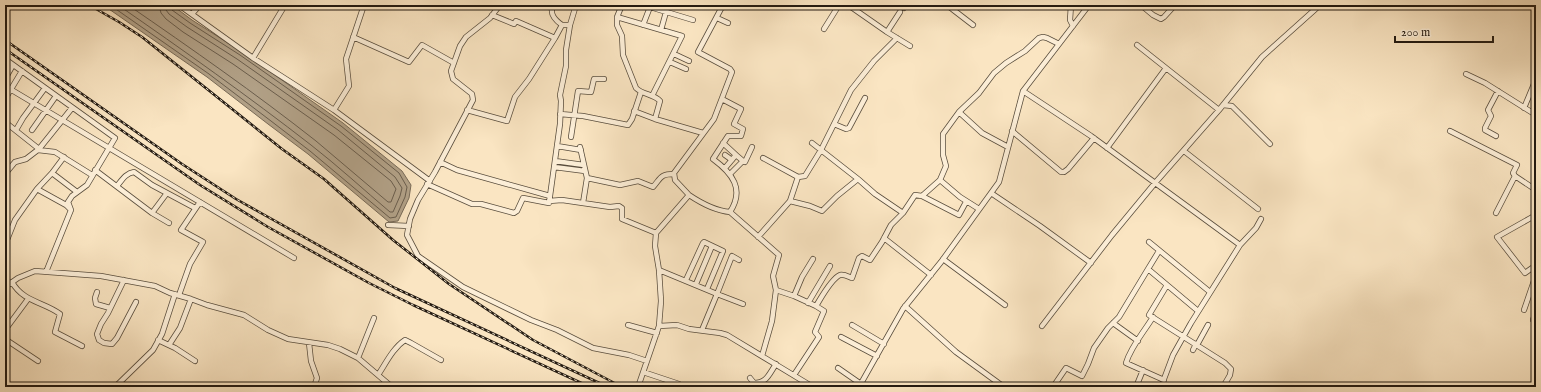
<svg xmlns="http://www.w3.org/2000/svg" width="1541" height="392" font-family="'IM FELL English',serif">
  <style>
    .water { fill: #b1a086; stroke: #786a57 }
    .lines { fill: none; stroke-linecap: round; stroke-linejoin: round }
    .shore { stroke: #6a5d4c; stroke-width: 1 }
    .minor-casing { stroke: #594d3d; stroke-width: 6 }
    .minor { stroke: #fceed7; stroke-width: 4.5 }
    .rail-casing { stroke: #231a11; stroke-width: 2.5 }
    .rail { stroke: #fceed7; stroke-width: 1; stroke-dasharray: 3; stroke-linecap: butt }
  </style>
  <rect width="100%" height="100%" fill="#fae5c2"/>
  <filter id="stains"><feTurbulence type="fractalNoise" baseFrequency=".005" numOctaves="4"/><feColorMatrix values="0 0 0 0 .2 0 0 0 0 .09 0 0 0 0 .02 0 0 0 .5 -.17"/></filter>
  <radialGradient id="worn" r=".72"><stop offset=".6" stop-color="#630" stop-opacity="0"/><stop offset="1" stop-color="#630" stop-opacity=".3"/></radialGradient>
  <path class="water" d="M107,5H172L192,20L242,52L343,123L402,171L411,185L409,198L398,221L389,222L308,154L268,124L207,77L106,7Z"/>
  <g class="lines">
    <path class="shore" d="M110,5L209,74L271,121L310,151L390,218L396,217L405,197L407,187L399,173L341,126L240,55L190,23L172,10L170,5
      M118,5C183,50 248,96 311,145C338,166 364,190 390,212H393L400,196L402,188L395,177L338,130L237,59L187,27L169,14L166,10L165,5
      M128,5C192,49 255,93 316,141C340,161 364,182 388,202H391L396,189L391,181L334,135L233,64L183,32L166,19L161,13L159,5"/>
    <g class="minor-casing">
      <path id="minor" d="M179,5L253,58L334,110L430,181
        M500,5L490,18L466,37L460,46L451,71L453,79L472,94L473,100L435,172L418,200L410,219L407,235L418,256L463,287L531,320L557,330L593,348L629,355L647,361
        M553,5C549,14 555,20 562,25
        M622,5L617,17V25L622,36L623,55L636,88C643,95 654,94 660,101L655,119L703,133
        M848,5L854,9
        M857,5L854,9L887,32L910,46
        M947,5L973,25
        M1071,5L1070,20L1073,26
        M1141,5L1153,15L1161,19L1164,17L1175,5
        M904,8L906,5
        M192,14L198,7L196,5
        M617,17L682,36L652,96
        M717,18L728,23
        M643,25L650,7L693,20
        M824,29L839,5
        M661,30L666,12
        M887,32L900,12
        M353,37L409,62L422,45L454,63
        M555,38L562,25H570L576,5
        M1137,45L1166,68
        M674,54L689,61
        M253,58L285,5
        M5,59L115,138L87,185L72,196L68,202L71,210
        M670,62L686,69
        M1466,74L1485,83L1536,115
        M5,79L13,65
        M5,86L294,258
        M1023,91L1091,136L1240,245L1191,323L1173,355L1161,387
        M5,99L22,71
        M1223,105L1232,106L1270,144
        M1524,108L1534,84L1536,85
        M334,110L349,86L346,59L364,5
        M467,110L507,121L515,97L529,79L555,38L516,21L514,24L492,15
        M1219,110L1262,57L1320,5
        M634,111L655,119
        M959,112L982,133L1008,147
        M560,114L583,116L628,125L632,119L641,92
        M5,122L39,149
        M834,124L846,129L849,128L865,98
        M16,130L23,118L45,88
        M32,130L56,96
        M1012,131L1061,172H1064L1068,169L1094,138
        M1450,131L1517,165L1513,173L1515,176
        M1496,136L1485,130V128L1491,116L1488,110L1498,91
        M571,137L578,91L591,92L594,79H604
        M723,143L736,155L725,168
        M812,143L858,179
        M557,146L581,150
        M580,147L587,178L583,203
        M38,150L55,152L92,175
        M1184,151L1258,209
        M725,155L732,160
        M763,158L798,177L805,176L821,150L851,90L874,61L897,38
        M555,161L584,165
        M743,161L745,162L752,147
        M554,167L585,171
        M95,170L152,213L169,223
        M52,173L77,192
        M5,174L15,162L26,159L39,149L72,108
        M730,174L743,161L736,155
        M587,178L620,185L638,181L653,187C661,178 660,174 674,174
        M940,180L946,166L943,155V134L959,112L979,93L994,73L1006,63L1025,51L1039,38L1043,37L1047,38L1059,44
        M427,184L472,204H481L514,213L517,211L523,198L549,203L550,196L457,170L440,162
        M117,186C122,180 126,173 134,172L152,185L195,208
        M37,189L66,205L71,210L46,272
        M991,193L1040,226L1091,263
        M689,195C701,203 717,211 730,212C745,189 732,173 713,159L728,136H741L743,129L734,124L741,109L722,99
        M550,196L560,124L561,101L560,95L566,66V50L570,25
        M922,196L959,215L966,202
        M549,201L562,200L610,207L619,206L622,208V219L656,233
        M790,201L798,177
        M730,212L779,255L773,276L776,290L772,321L762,356
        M152,213L167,193
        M1496,213L1515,176L1536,190
        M1536,215L1497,237L1525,273L1532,268L1536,271
        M388,225L409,226
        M758,237L790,201L810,206L822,211L837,196L858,179L875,194L903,213
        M884,238L931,275
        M1149,242L1210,292
        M5,245L15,220L37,189L52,173L64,157
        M1240,245L1256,228L1261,219
        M943,259L1005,305
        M739,260L732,256L717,294L743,304
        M1148,269L1159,251
        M659,270L717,294L702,330
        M124,280L108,313L101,324L97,334L99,340L104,343L112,344L117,338L136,302
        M686,280L703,243L704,242L723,251L707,289
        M12,282C23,302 44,302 60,314L55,332L82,346
        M696,284L712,246
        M5,285H8L18,278L35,271L101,276L155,286L170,293L191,299L207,305L244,315L268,330L288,339L328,345L340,349L358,358L392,387
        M1167,285L1149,315L1225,363L1231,369L1230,375L1223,387
        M776,290L794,296L816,306C821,298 831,279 840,275C844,274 849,277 852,278L859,258L862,256L870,260L882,242L891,225L903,213L915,195L922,196L940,180L960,197L979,209
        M97,292L95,298L96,304L110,308
        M179,295L190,264L203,242L181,230L200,202
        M794,296L802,277L813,259
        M808,303L830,266
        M905,306L956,352L1004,387
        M1524,310L1536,275
        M1153,317C1144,332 1131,346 1126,363L1164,380
        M1533,320L1536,311
        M1113,323L1138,341
        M628,325L657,333
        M852,325L884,344
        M659,326L677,325L689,329L720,333L727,335L813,387
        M1042,326L1112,235L1155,183L1219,110L1166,68L1107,148
        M5,330L28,299
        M841,337L877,356
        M5,339L38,361
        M158,340L175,348L195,361
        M309,343L311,361L317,378L314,387
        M169,345L180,328L191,299
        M1197,345L1208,325
        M1193,350L1196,344
        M358,358L374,318
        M838,368L861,384
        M643,372L679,384
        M378,375C386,363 393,348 405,340L411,343L441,360
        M794,375L819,337L815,332L824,311L816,306
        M750,378L754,383C767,383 769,374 776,364
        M115,387L153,350L162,334L175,294
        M638,387L659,326L661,301L659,270L655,246L656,233L689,195L675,180L674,173L714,119L732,72L730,69L698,52L723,5
        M700,387L712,385L766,387
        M859,387L903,309L941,262L999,182L1023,91L1089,5
        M1053,387L1066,368L1082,376L1088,364L1094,348L1108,328L1119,317L1148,269L1198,311
        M1136,387L1143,370"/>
    </g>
    <use href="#minor" class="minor"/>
    <g class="rail-casing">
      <path id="rail" d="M89,5L119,22L142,37L282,149L324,179L393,240L449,284L533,340L622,387
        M5,40L182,164L236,199L395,288L608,387
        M5,49L200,185L268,227L369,283L413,305L590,387"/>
    </g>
    <use href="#rail" class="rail"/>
  </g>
  <rect width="1541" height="392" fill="none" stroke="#fae5c2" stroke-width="20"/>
  <rect x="6" y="6" width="1529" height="380" fill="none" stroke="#231a11" stroke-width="2"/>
  <rect x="10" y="10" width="1521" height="372" fill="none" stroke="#231a11"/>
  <path d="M1395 36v6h98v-6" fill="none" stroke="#231a11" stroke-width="2"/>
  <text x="1401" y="36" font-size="12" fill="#231a11" stroke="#fceed7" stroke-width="3" paint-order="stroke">200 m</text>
  <rect width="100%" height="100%" filter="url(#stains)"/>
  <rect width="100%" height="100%" fill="url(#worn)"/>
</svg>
